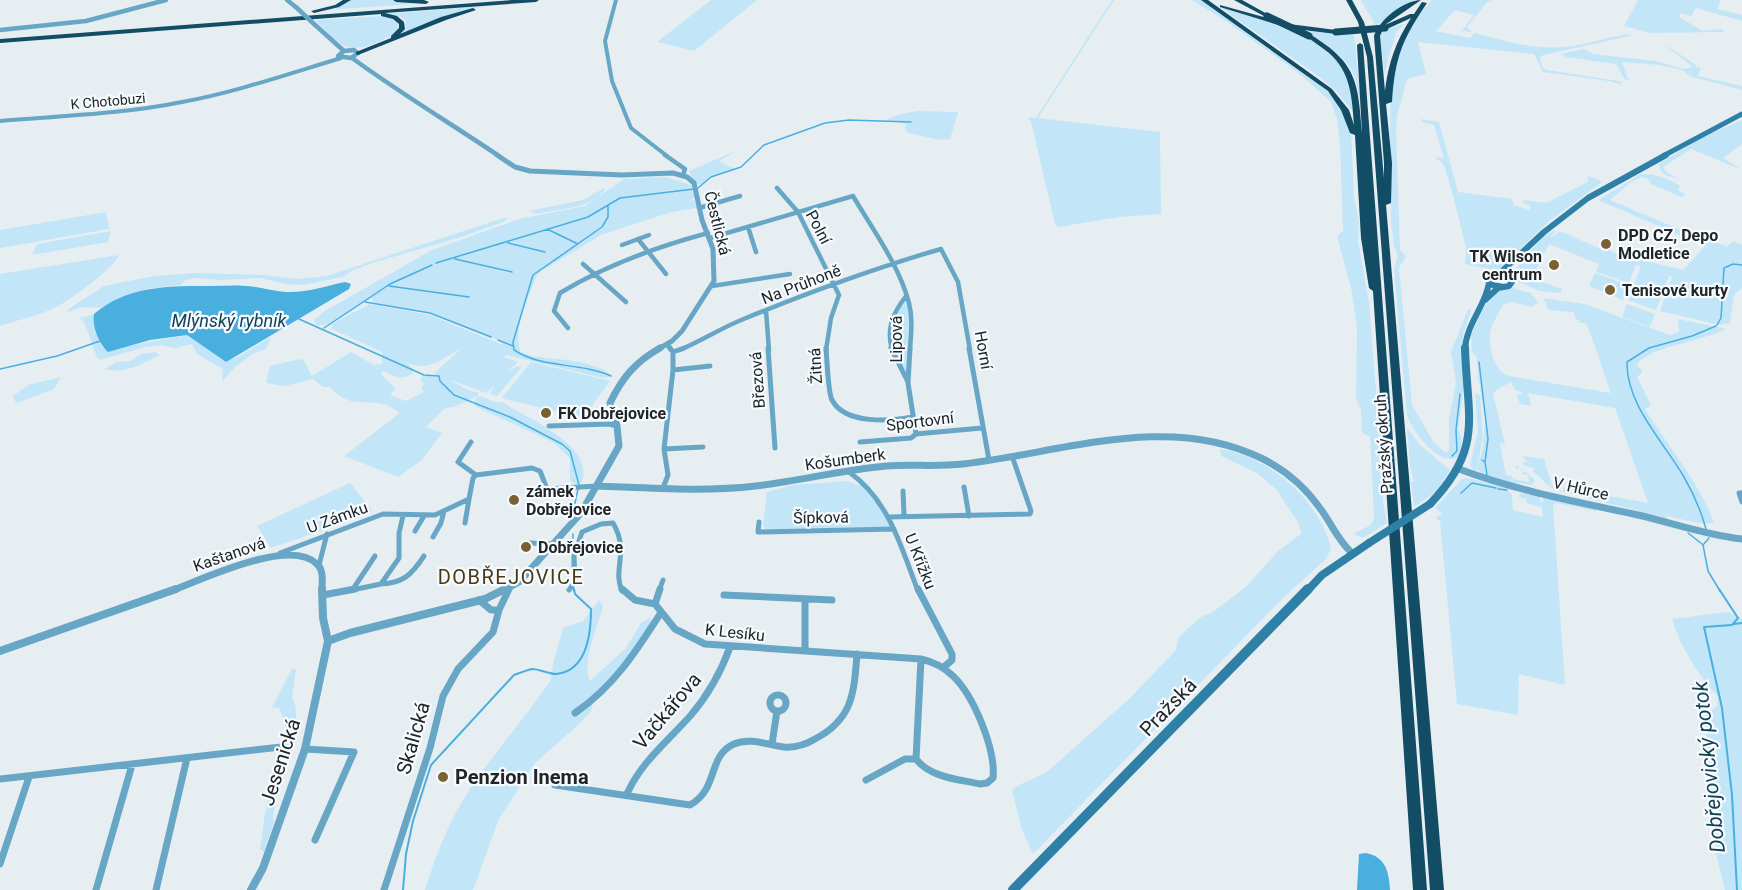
<svg xmlns="http://www.w3.org/2000/svg" width="1742" height="890" font-family="Roboto,sans-serif">
  <style>
    .green { fill: #c3e5f8; fill-rule: evenodd }
    .water { fill: #49afdf }
    .lines { fill: none; stroke-linecap: round; stroke-linejoin: round }
    .stream-far1 { stroke: #49afdf; stroke-width: 1.5 }
    .stream { stroke: #49afdf; stroke-width: 2 }
    .minor-far3 { stroke: #68a6c6; stroke-width: 4 }
    .minor-far2 { stroke: #68a6c6; stroke-width: 4.5 }
    .minor-far1 { stroke: #68a6c6; stroke-width: 5 }
    .minor { stroke: #68a6c6; stroke-width: 7 }
    .tertiary-far3 { stroke: #68a6c6; stroke-width: 4.5 }
    .tertiary-far2 { stroke: #68a6c6; stroke-width: 5 }
    .tertiary-far1 { stroke: #68a6c6; stroke-width: 7 }
    .tertiary { stroke: #68a6c6; stroke-width: 8 }
    .secondary-far3 { stroke: #2f80a6; stroke-width: 5 }
    .secondary-far2 { stroke: #2f80a6; stroke-width: 6 }
    .secondary-far1 { stroke: #2f80a6; stroke-width: 8 }
    .secondary { stroke: #2f80a6; stroke-width: 10 }
    .motorway { fill: #134c65; fill-rule: evenodd }
    .tertiary-bridge { stroke: #68a6c6; stroke-width: 4.5 }
    .secondary-bridge { stroke: #2f80a6; stroke-width: 8 }
    .motorway-bridge { stroke: #134c65; stroke-width: 7 }
    .poi-dot { fill: #7a6132; stroke: #f5fbfe; stroke-width: 2 }
    .labels { text-anchor: middle; stroke-width: 4.5; stroke-linejoin: round; paint-order: stroke }
    .far-street-label { font-size: 14px; fill: #222426; stroke: #f5fbfe }
    .street-label { font-size: 16px; fill: #222426; stroke: #f5fbfe }
    .poi-label { font-size: 16px; font-weight: bold; fill: #222426; stroke: #f5fbfe; text-anchor: start }
    .water-label { font-size: 18px; font-style: italic; fill: #154155; stroke: #f5fbfe }
    .quarter-label { font-size: 20px; letter-spacing: 1.5px; fill: #4c3913; stroke: #f5fbfe }
    .near-street-label { font-size: 20px; fill: #222426; stroke: #f5fbfe }
    .near-poi-label { font-size: 20px; font-weight: bold; fill: #222426; stroke: #f5fbfe; text-anchor: start }
    .near-water-label { font-size: 21px; font-style: italic; fill: #154155; stroke: #f5fbfe }
  </style>
  <rect width="100%" height="100%" fill="#e7eef2"/>
  <path class="green" d="M351,0H391L415,4L326,10Z
    M711,0H757L694,51L657,42Z
    M1112,0H1114L1038,118L1160,132L1161,214L1119,217L1059,227L1055,224L1031,122L1028,117L1036,118Z
    M1192,0H1201L1312,77L1337,101L1351,129L1354,197L1359,222L1358,241L1369,303L1382,465L1383,501L1387,523L1363,538L1353,534L1371,525L1374,518L1370,436L1362,433L1361,410L1356,399L1357,328L1352,292L1337,236L1343,231L1340,143L1337,119L1331,102L1300,74L1226,21Z
    M1361,0H1414L1376,26Z
    M1432,0H1492L1487,2L1467,27L1472,32L1462,31L1474,15L1455,10L1436,31L1470,38L1475,33C1513,43 1541,53 1584,44C1595,42 1626,32 1634,35L1543,55L1540,58L1543,68L1547,70L1625,82H1620L1622,85L1609,81L1543,72L1534,54L1418,42L1426,74L1407,79L1397,116L1396,129L1400,250L1406,256L1399,268L1412,405L1434,443L1446,453L1449,450V420L1456,382L1451,352L1468,309L1471,311L1463,334L1464,386L1458,429C1463,438 1462,448 1458,457C1439,468 1412,430 1407,415L1394,269L1398,256L1394,246L1391,222L1390,99L1397,53L1416,18Z
    M1638,0H1721L1717,9L1742,15V21L1696,8L1691,16L1680,13L1679,17L1703,31L1722,29L1724,32L1650,33L1624,26Z
    M485,6L456,13L387,42L359,51L392,39L406,28V21L401,17L387,14Z
    M1218,6L1290,28L1321,45L1347,71L1355,114L1337,92L1317,75Z
    M381,16L397,21L399,29C391,38 360,52 347,47C336,43 324,28 315,20Z
    M1404,24L1395,34L1396,35L1389,55L1385,75L1380,42L1381,31Z
    M1299,29L1354,34L1361,105C1358,98 1358,87 1355,78C1346,53 1320,41 1299,29Z
    M1663,43L1696,65L1695,67L1701,68L1698,76L1742,86V90L1692,77L1682,70L1660,65L1622,62L1627,77L1631,79L1625,80L1616,64L1566,57L1560,54L1584,49L1593,54L1655,61L1684,69L1693,67Z
    M918,111L958,112L950,139L940,140L908,133L905,130L906,124L886,120L900,114Z
    M1421,119L1439,122L1458,192L1512,199L1514,205L1530,210V206L1522,202L1524,200L1546,203L1588,182V176L1600,180L1601,183L1549,221L1498,271L1465,264L1466,248L1454,199L1444,165L1435,157L1444,158L1434,125L1422,122Z
    M1742,120V144L1723,158L1742,170L1691,149L1663,167L1666,172L1679,179L1667,176L1660,170L1659,164L1700,138Z
    M738,150L719,161L735,169L711,177L703,184L695,185L689,171Z
    M1641,174C1655,174 1669,178 1680,186L1678,190L1685,194L1682,197L1651,184L1648,179L1642,177L1631,182L1610,200L1707,241L1709,239L1727,247L1733,241L1742,245V288L1734,295L1730,323L1720,325L1660,311L1672,277L1669,276L1656,310L1628,300L1641,266L1636,265L1629,283L1596,272L1599,264L1549,244L1532,278L1562,289L1561,293L1539,291L1512,279L1511,275C1521,263 1542,233 1556,230L1550,238L1560,231L1605,251L1607,249L1618,254L1683,270L1705,246L1598,200Z
    M665,177L691,185L695,197L689,201L695,200L697,208L671,212L601,235L543,270L537,275C529,297 511,331 521,352L531,356C557,360 592,359 613,376L603,378L506,355L504,357L518,362L508,372L518,366L521,368L497,396L490,394L494,386L486,393L448,379L466,389L479,393L478,396L454,407L445,408L426,427L442,433L422,460L398,477L344,456L400,413C395,410 389,405 383,404C359,400 348,407 330,387H323L313,379L285,386L266,383L270,366L300,359L304,361L312,376L351,352L374,365L382,364V352L332,329L333,324L339,320L370,304L430,315L501,344L502,342L434,314L377,304L373,302L372,298L332,323L317,326L314,320L325,311L432,250L519,219L585,206L624,179ZM462,348L434,373L436,375L422,376L421,382L425,384L421,387L424,392L406,401L390,395L396,389L381,374L382,371C394,375 401,382 413,373V369L406,362C428,373 443,358 462,348Z
    M606,187C596,209 557,209 536,214L529,211L583,200Z
    M106,212L109,229L0,248V230Z
    M503,218H509L503,222L461,237L379,261L353,270L343,277L303,285L286,284L260,278L221,280L194,278L184,281L181,285L146,289L100,308L81,307L69,312L67,310L104,286L154,276L198,273L264,275L296,279L327,276Z
    M111,231L108,242L32,255L37,244Z
    M119,255C116,266 67,303 54,308C38,316 18,320 0,326V274Z
    M1595,273L1628,285L1623,300L1589,286Z
    M1512,288L1531,293L1538,303L1531,307L1512,302L1504,304C1499,312 1490,326 1490,335C1489,350 1495,372 1509,376L1611,393L1587,324L1577,322L1581,321L1576,319L1573,312L1549,310L1543,298L1584,304L1670,335L1679,332L1678,319L1726,329C1704,341 1649,346 1637,365L1643,371L1637,377L1651,405L1645,409C1668,447 1699,481 1714,523C1700,525 1682,519 1667,516V518L1563,492V488H1560L1561,492C1548,488 1543,479 1532,471L1535,469L1522,464L1527,461L1522,456L1544,459L1552,486L1648,503L1615,408L1528,393L1531,406L1520,404L1517,394L1522,395V392L1515,390L1511,382L1496,390L1493,394L1505,444L1500,443L1506,475L1512,476L1513,479L1529,482L1528,475L1522,474L1524,472L1519,468L1515,469L1516,465L1533,478L1535,482L1531,485C1514,482 1488,483 1477,469L1483,448L1485,421L1478,375L1477,358L1472,352L1471,335L1482,309L1498,290Z
    M906,296L912,325L908,383C888,345 881,335 906,296Z
    M1627,304L1655,314L1650,327L1622,317Z
    M94,314L99,341L106,350L187,335L224,361L238,357L271,337L266,349L254,353L235,367L222,382L223,369L197,354L192,344L175,348L162,345L146,347L99,360C90,347 91,329 80,318Z
    M155,352L160,355C142,363 126,375 105,369L116,362L130,361L141,354Z
    M531,362L610,381L583,418L502,398Z
    M61,377L54,389L16,403L13,396L28,385Z
    M1475,393L1480,395L1483,436L1476,474L1470,465L1478,430Z
    M481,396L494,402H502C528,419 594,444 582,482L576,485L570,480V458L553,442L477,407L474,404L476,398Z
    M1407,428L1420,445L1450,470L1437,491L1414,507L1411,482H1414L1410,466Z
    M1220,449C1269,457 1320,500 1331,549L1326,559L1283,598L1033,854L1022,830L1012,790C1023,781 1036,779 1048,771L1129,699L1176,650L1178,638L1185,631L1201,617L1213,612L1247,586L1278,551L1301,534L1299,524L1276,489L1257,473L1221,456Z
    M1467,478L1506,488L1512,495L1513,510L1543,517L1542,507L1527,503L1526,499L1519,497L1520,493L1540,496V502H1543V496L1596,507V511L1556,503L1553,504L1565,685L1519,674L1518,715L1457,704L1440,521L1436,518L1442,513L1435,508L1462,479Z
    M847,481L867,488L894,529L766,531L763,524L767,492L793,485Z
    M350,483L372,510L370,514L271,548L257,526Z
    M599,600L603,606C598,626 581,664 590,681L626,648L641,623L651,617L649,629L594,700L591,711L578,725L535,763L499,819L473,890H425C437,850 454,810 478,777C502,744 528,713 551,680L553,664L563,628L583,621Z
    M1727,612L1742,618V890H1725L1716,853L1717,803L1707,763L1706,714L1717,707L1718,697C1697,674 1681,648 1672,619Z
    M292,669H296L292,698L295,705L298,730L291,757L277,794L273,816L274,822L264,852L260,849C263,832 264,815 268,798C276,767 296,740 279,708L272,707Z"/>
  <path class="water" d="M345,282L351,284L349,289L226,362L187,335L150,340L108,352C99,343 92,328 94,314C128,285 170,286 212,286C223,286 234,285 245,286C260,286 274,292 290,292C309,292 326,286 345,282Z
    M1366,853C1386,857 1389,872 1390,890H1357L1359,854Z"/>
  <g class="lines">
    <path class="stream-far1" d="M698,188L711,177L741,167L764,145L825,123L849,120L911,122
      M608,206V217L602,227L533,275L513,342L514,350C543,369 580,362 611,376
      M547,229L578,244
      M508,243L545,252
      M455,259L512,272
      M436,263L588,217L620,198L694,189
      M389,286L469,297
      M365,302L430,313L491,337
      M299,319L424,375L439,376L440,381L454,395L510,417L562,444L570,451L579,485
      M1717,325L1721,318L1724,268L1733,264L1742,265
      M324,328L390,284L432,265
      M498,340L513,346
      M1479,362L1488,439L1485,462
      M0,369L57,356L100,341
      M1452,456L1457,451L1456,430L1460,394
      M1482,460L1485,462L1487,475
      M1498,489L1507,490
      M1461,493L1472,483L1496,488
      M573,512L578,489
      M1706,529C1701,511 1694,494 1684,477C1664,442 1626,405 1627,362L1649,348L1692,336L1716,326
      M1688,533L1702,544
      M1709,538L1703,545L1708,571L1720,591
      M572,582L573,534
      M573,587L574,591"/>
    <path class="stream" d="M1719,589L1738,618L1732,625L1704,627L1722,708L1732,795L1737,890
      M1734,624L1742,623
      M403,890L406,854L413,821L431,765L514,675C520,673 527,670 532,669C540,669 548,674 556,674C587,671 591,633 591,609L575,594L574,589"/>
    <path class="minor-far3" d="M616,0L605,41L612,81L631,128L667,156
      M0,121C60,116 123,114 182,102C236,92 288,74 341,58"/>
    <path class="minor-far2" d="M665,155L685,169L683,175
      M777,188L798,212L839,295L831,318L826,350
      M699,208L740,196
      M748,227L756,252
      M710,238L853,196C873,230 899,265 909,303C913,318 911,334 910,350
      M638,239L666,274
      M622,245L649,235
      M583,264L626,302
      M712,286L790,274
      M766,311L769,350
      M568,328L554,311L560,293C606,265 656,247 708,233
      M667,344L671,350
      M680,350C703,340 723,327 746,318C810,292 875,268 941,249L958,282L970,350
      M892,350C886,328 893,313 906,296"/>
    <path class="minor-far1" d="M768,348L775,448
      M826,348C827,359 828,393 832,400C845,425 891,421 913,417
      M891,348L908,382
      M910,348L908,383L916,434
      M969,348L989,460
      M673,352L684,348
      M673,370L710,366
      M549,426L609,424L617,426
      M471,442L458,462L476,475
      M860,442L911,438L916,434L982,428
      M664,449L703,447
      M849,472C889,500 901,547 918,591
      M964,487L969,516
      M663,488L668,475L664,449L673,370V352L670,348
      M903,491L904,515
      M1742,493H1739L1742,502
      M888,517L1030,514L1031,511L1012,456
      M759,522L758,532L894,529
      M465,523L469,499
      M415,531L424,516
      M582,532L601,524L613,523C630,552 612,569 622,591
      M433,537L441,523L444,511
      M530,543L555,544
      M280,553L383,514L435,515L469,499L473,478L476,475L532,468L540,471L547,489L597,486
      M319,565L327,534
      M381,584C404,583 412,574 424,556
      M353,589L375,556
      M569,590L575,582L574,556L582,532
      M347,591L381,584L399,558V533L403,516
      M659,591L663,580"/>
    <path class="minor" d="M622,589L635,600L655,604
      M918,589L952,654V660L944,667
      M323,595L355,589
      M724,595L832,600
      M805,599V651
      M479,600L491,610H499L509,589
      M655,604L675,629L705,644L921,659
      M655,604L660,589
      M921,659C934,662 944,667 953,676C974,696 996,750 993,778L987,783L980,784C958,779 931,778 916,759Z
      M770 703a8 8 0 1 1 16 0a8 8 0 1 1-16 0Z
      M575,713C614,686 635,653 660,614
      M772,744L777,711
      M305,749L354,752L315,840
      M0,779L281,747
      M866,780L905,759H916
      M555,785L690,805C719,789 707,756 734,744C750,737 768,745 784,747C796,748 805,745 815,739C853,719 854,693 857,654
      M627,794C641,762 668,741 691,715C708,695 721,672 730,647
      M0,864L29,777
      M96,890L132,765
      M156,890L187,758
      M384,890L430,748L443,696L458,669L493,632L499,610"/>
    <path class="tertiary-far3" d="M287,0L297,8
      M314,24L344,51
      M0,30L86,21L166,0
      M354,50L358,53L351,58L338,56L344,51Z
      M352,58C400,93 450,123 499,156"/>
    <path class="tertiary-far2" d="M497,155L515,167L530,171L622,175L673,173L687,177L694,183L702,220L713,249L714,281L682,331L672,341L657,350"/>
    <path class="tertiary-far1" d="M1459,469C1517,491 1578,502 1638,515C1673,523 1706,535 1742,539
      M597,486C650,488 703,492 756,486C799,481 842,470 886,466C911,464 937,467 963,464C1061,453 1167,412 1261,458C1286,470 1307,489 1322,511C1332,525 1338,540 1351,552
      M171,591C203,579 290,537 317,564C324,570 322,582 322,591
      M502,591L519,582L581,513L619,446L617,426L610,403C622,378 635,362 660,348"/>
    <path class="tertiary" d="M328,641L350,633L485,599L505,589
      M0,651L176,589
      M251,890L263,868L305,749L328,641L323,618L322,589"/>
    <path class="secondary-far3" d="M1663,156L1742,114"/>
    <path class="secondary-far2" d="M1500,273L1544,232L1588,198L1666,155
      M1485,300L1498,288L1509,286L1512,282L1500,273L1486,274L1485,278L1493,285L1503,287
      M1465,350C1466,324 1485,307 1489,283"/>
    <path class="secondary-far1" d="M1430,504C1484,448 1467,417 1465,348
      M1307,591L1322,575L1369,543"/>
    <path class="secondary" d="M1013,890L1308,589"/>
    <path class="motorway" d="M343,0H351L339,7L314,13L311,11L335,5Z
      M393,0H424L429,2L426,4L396,2Z
      M512,0H539L536,2L385,13L397,16L404,22L405,29L400,34L441,17L473,8L476,10L446,20L358,55L356,54V52L391,38V36L399,28V24L393,19L381,16V14L0,43V39Z
      M1201,0H1208L1332,89L1349,110L1354,125C1352,98 1351,72 1329,53C1322,47 1313,42 1306,36L1311,35C1357,63 1358,82 1362,133L1357,45L1360,43L1363,45L1427,890H1413L1373,291L1369,288L1361,238L1355,135L1350,133L1341,110L1328,91Z
      M1234,0H1242L1269,15L1264,16Z
      M1346,0H1352L1364,22L1373,57L1384,178V163L1374,36C1379,20 1404,0 1421,0L1385,25L1410,14H1414L1422,2L1427,3C1402,40 1395,57 1392,102L1386,104L1392,163L1391,203L1386,205L1444,890H1430L1367,57L1358,22ZM1411,18C1396,41 1388,64 1385,91L1380,36L1383,29H1387Z
      M1220,5L1289,24L1336,30L1339,32L1336,34L1288,28L1220,7Z"/>
    <path class="tertiary-bridge" d="M297,8L314,24"/>
    <path class="secondary-bridge" d="M1369,543L1430,504"/>
    <path class="motorway-bridge" d="M1267,16L1309,36
      M1336,32L1385,28"/>
  </g>
  <g class="poi-dot">
    <circle cx="1606" cy="244" r="6"/>
    <circle cx="1554" cy="265" r="6"/>
    <circle cx="1610" cy="290" r="6"/>
    <circle cx="546" cy="413" r="6"/>
    <circle cx="514" cy="500" r="6"/>
    <circle cx="526" cy="547" r="6"/>
    <circle cx="443" cy="777" r="6"/>
  </g>
  <g class="labels">
    <g class="far-street-label">
      <text transform="translate(108 101) rotate(-5)" y="5">K Chotobuzi</text>
    </g>
    <g class="street-label">
      <text transform="translate(718 223) rotate(76)" y="6">Čestlická</text>
      <text transform="translate(819 227) rotate(62)" y="6">Polní</text>
      <text transform="translate(801 284) rotate(-21)" y="6">Na Průhoně</text>
      <text transform="translate(896 339) rotate(-90)" y="6">Lipová</text>
      <text transform="translate(984 350) rotate(80)" y="6">Horní</text>
      <text transform="translate(815 366) rotate(-93)" y="6">Žitná</text>
      <text transform="translate(757 380) rotate(-94)" y="6">Březová</text>
      <text transform="translate(920 421) rotate(-7)" y="6">Sportovní</text>
      <text transform="translate(1383 444) rotate(-94)" y="6">Pražský okruh</text>
      <text transform="translate(845 459) rotate(-8)" y="6">Košumberk</text>
      <text transform="translate(1581 488) rotate(13)" y="6">V Hůrce</text>
      <text transform="translate(337 517) rotate(-20)" y="6">U Zámku</text>
      <text transform="translate(821 517) rotate(-1)" y="6">Šípková</text>
      <text transform="translate(229 554) rotate(-19)" y="6">Kaštanová</text>
      <text transform="translate(921 561) rotate(68)" y="6">U Křížku</text>
      <text transform="translate(735 632) rotate(6)" y="6">K Lesíku</text>
    </g>
    <g class="poi-label">
      <text x="1618" y="241">DPD CZ, Depo<tspan x="1618" dy="18">Modletice</tspan></text>
      <text x="1542" y="262" text-anchor="end">TK Wilson<tspan x="1542" dy="18">centrum</tspan></text>
      <text x="1622" y="296">Tenisové kurty</text>
      <text x="558" y="419">FK Dobřejovice</text>
      <text x="526" y="497">zámek<tspan x="526" dy="18">Dobřejovice</tspan></text>
      <text x="538" y="553">Dobřejovice</text>
    </g>
    <g class="water-label">
      <text x="229" y="327">Mlýnský rybník</text>
    </g>
    <g class="quarter-label">
      <text x="511" y="584">DOBŘEJOVICE</text>
    </g>
    <g class="near-street-label">
      <text transform="translate(1168 707) rotate(-46)" y="7">Pražská</text>
      <text transform="translate(667 711) rotate(-50)" y="7">Vačkářova</text>
      <text transform="translate(413 738) rotate(-74)" y="7">Skalická</text>
      <text transform="translate(280 762) rotate(-72)" y="7">Jesenická</text>
    </g>
    <g class="near-poi-label">
      <text x="455" y="784">Penzion Inema</text>
    </g>
    <g class="near-water-label">
      <text transform="translate(1709 767) rotate(-96)" y="7">Dobřejovický potok</text>
    </g>
  </g>
</svg>
